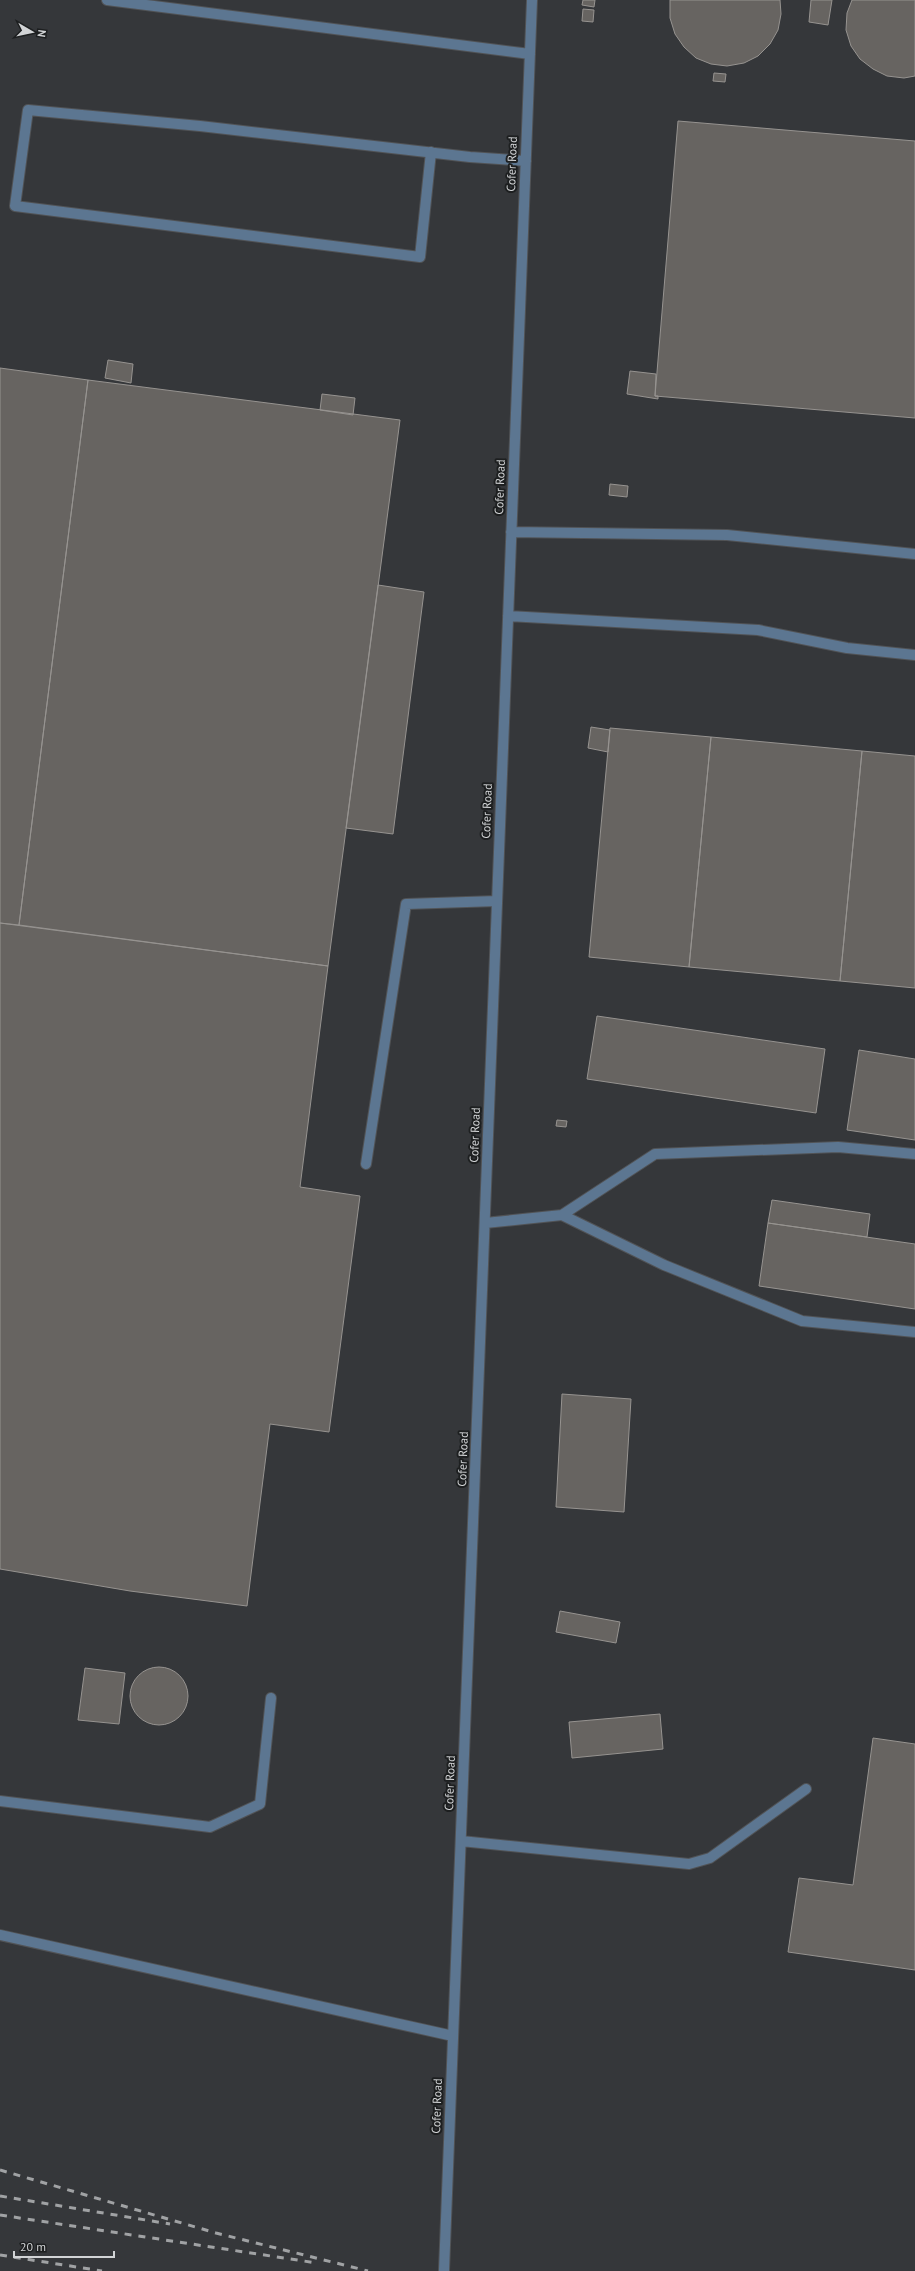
<svg xmlns="http://www.w3.org/2000/svg" width="915" height="2271" font-family="'PT Sans',sans-serif">
  <style>
    .building { fill: #676461; stroke: #969390 }
    .lines { fill: none; stroke-linecap: round; stroke-linejoin: round }
    .minor-casing { stroke: #515356; stroke-width: 12 }
    .minor { stroke: #5c7691; stroke-width: 10 }
    .rail { stroke: #a0a2a4; stroke-width: 3; stroke-dasharray: 7 7; stroke-linecap: butt }
    .labels { text-anchor: middle; stroke-width: 4; stroke-linejoin: round; paint-order: stroke }
    .street-label { font-size: 12px; fill: #d2d4d6; stroke: #1d1f20 }
  </style>
  <rect width="100%" height="100%" fill="#35373a"/>
  <path class="building" d="M583,0H595L594,7L582,5Z
    M670,0H780L781,14L778,30L770,44L758,56L744,63L727,66L711,64L696,58L684,47L675,34L670,18Z
    M811,0H832L828,25L809,22Z
    M852,0H915V76L904,78L887,76L873,69L860,59L851,46L846,30L847,13Z
    M583,9L594,10L593,22L582,21Z
    M714,73L726,74L725,82L713,81Z
    M678,121L915,141V418L655,396Z
    M108,360L133,364L131,383L105,378Z
    M0,368L88,380L19,925L0,923Z
    M630,371L656,374L655,396H658V399L627,394Z
    M88,380L400,420L328,966L19,925Z
    M322,394L355,398L353,415L320,410Z
    M610,484L628,486L627,497L609,495Z
    M378,585L424,592L393,834L346,828Z
    M591,727L610,730L608,752L588,748Z
    M610,728L711,737L689,967L589,957Z
    M711,737L862,751L840,981L689,967Z
    M862,751L915,756V988L840,981Z
    M0,923L328,966L300,1187L360,1196L329,1432L270,1424L247,1606L130,1591L0,1569Z
    M597,1016L825,1049L816,1113L587,1079Z
    M859,1050L915,1059V1140L847,1130Z
    M557,1120L567,1121L566,1127L556,1126Z
    M772,1200L870,1214L867,1237L768,1223Z
    M768,1223L915,1244V1309L759,1286Z
    M562,1394L631,1399L624,1512L556,1507Z
    M560,1611L620,1622L616,1643L556,1632Z
    M130 1696a29 29 0 1 1 58 0a29 29 0 1 1-58 0Z
    M85,1668L125,1673L119,1724L78,1720Z
    M660,1714L663,1749L572,1758L569,1722Z
    M873,1738L915,1744V1970L788,1952L799,1878L853,1885Z"/>
  <g class="lines">
    <g class="minor-casing">
      <path id="minor" d="M107,0L530,54
        M431,152L420,257L15,206L28,110L200,126L470,157L526,161
        M511,532L727,535L915,554
        M508,616L758,630L847,648L915,655
        M366,1164L406,904L497,901
        M562,1215L664,1265L802,1321L915,1332
        M485,1223L562,1215L655,1154L838,1147L915,1154
        M0,1801L210,1827L260,1804L271,1698
        M461,1841L689,1864L710,1858L806,1789
        M0,1935L453,2036
        M444,2271L532,0"/>
    </g>
    <use href="#minor" class="minor"/>
    <path class="rail" d="M0,2170L216,2233L368,2271
      M0,2196L170,2224
      M0,2215L317,2263
      M0,2255L102,2271"/>
  </g>
  <g class="labels">
    <g class="street-label">
      <text transform="translate(512 164) rotate(-88)" y="4">Cofer Road</text>
      <text transform="translate(500 487) rotate(-88)" y="4">Cofer Road</text>
      <text transform="translate(487 811) rotate(-88)" y="4">Cofer Road</text>
      <text transform="translate(475 1135) rotate(-88)" y="4">Cofer Road</text>
      <text transform="translate(463 1459) rotate(-88)" y="4">Cofer Road</text>
      <text transform="translate(450 1783) rotate(-88)" y="4">Cofer Road</text>
      <text transform="translate(437 2106) rotate(-88)" y="4">Cofer Road</text>
    </g>
  </g>
  <g transform="translate(32 32) rotate(99)" stroke="#1d1f20" stroke-width="3" paint-order="stroke">
  <path d="M0-3L7 15L0 10L-7 15Z" fill="#d2d4d6"/>
  <text y="-6" font-size="11" font-weight="bold" text-anchor="middle" fill="#d2d4d6">N</text>
  </g>
  <path d="M14 2251v6h100v-6" fill="none" stroke="#d2d4d6" stroke-width="2"/>
  <text x="20" y="2251" font-size="12" fill="#d2d4d6" stroke="#1d1f20" stroke-width="3" paint-order="stroke">20 m</text>
</svg>
